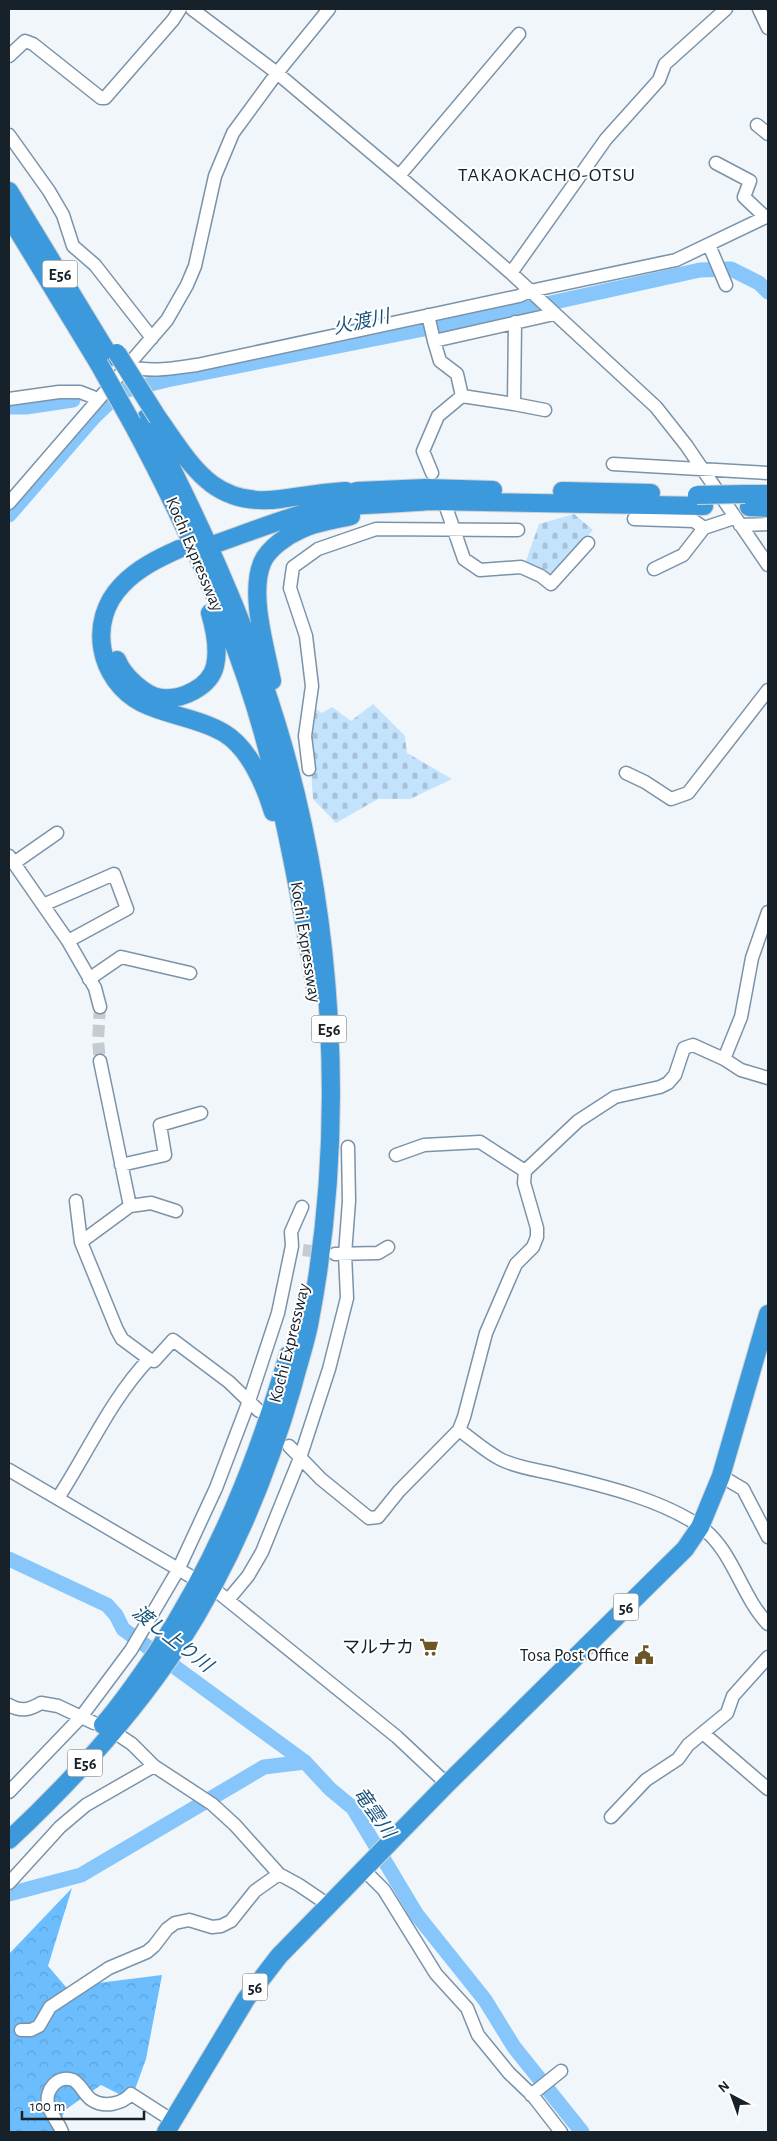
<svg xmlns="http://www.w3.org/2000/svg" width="777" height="2141" font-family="'Alegreya Sans','Noto Sans JP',sans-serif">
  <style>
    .forest { fill: url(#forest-crowns) }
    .cemetery { fill: url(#cemetery-stones) }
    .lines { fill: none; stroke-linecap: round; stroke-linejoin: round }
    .river { stroke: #87c6fa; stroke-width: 15 }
    .minor-tunnel { stroke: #c5cbd1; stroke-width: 12; stroke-dasharray: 12 6; stroke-linecap: butt }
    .minor-casing { stroke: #7b93a8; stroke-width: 15 }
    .highway-casing { stroke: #d1d3d4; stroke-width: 20 }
    .minor { stroke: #fff; stroke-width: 12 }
    .highway { stroke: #3c99dc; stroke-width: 18 }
    .highway-bridge-casing { stroke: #d1d3d4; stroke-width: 20; stroke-linecap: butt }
    .highway-bridge { stroke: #3c99dc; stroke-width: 18 }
    .labels { text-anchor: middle; stroke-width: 4; stroke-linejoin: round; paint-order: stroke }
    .shield { fill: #fff; stroke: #5d6469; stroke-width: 1 }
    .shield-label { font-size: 16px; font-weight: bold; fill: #172129 }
    .street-label { font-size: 18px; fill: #172129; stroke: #fff }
    .poi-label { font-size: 18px; fill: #172129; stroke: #fff; text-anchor: end }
    .water-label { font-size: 19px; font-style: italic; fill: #17527c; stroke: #fff }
    .quarter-label { font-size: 20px; letter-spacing: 1px; fill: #172129; stroke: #fff }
  </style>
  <defs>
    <pattern id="forest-crowns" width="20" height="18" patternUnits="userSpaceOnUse" patternTransform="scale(1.25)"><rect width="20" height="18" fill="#6bbdfe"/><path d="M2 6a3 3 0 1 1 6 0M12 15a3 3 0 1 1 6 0" fill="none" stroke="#5ca2da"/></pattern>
    <pattern id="cemetery-stones" width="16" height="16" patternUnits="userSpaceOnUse" patternTransform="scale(1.25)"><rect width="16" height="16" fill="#c3e2fc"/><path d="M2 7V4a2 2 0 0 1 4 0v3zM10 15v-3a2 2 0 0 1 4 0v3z" fill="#a7c2d8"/></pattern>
  </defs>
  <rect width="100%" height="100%" fill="#f1f6fb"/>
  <path class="forest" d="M72,1888L48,1966L66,1987L162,1975L146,2059L131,2100L101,2085L65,2110L56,2132H9V1954Z"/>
  <path class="cemetery" d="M574,514L593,530L550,578L525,564L539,524Z
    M373,704L405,736L407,753L452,779L410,799H378L336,823L313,799L310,754L313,707L322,713L332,707L351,721Z"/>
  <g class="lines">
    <path class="river" d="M111,394L167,380L514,311L700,270L731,269L759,283L768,292
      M9,407H26L73,400
      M9,515L94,417L120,392
      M9,1559L107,1605L116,1615L123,1629L305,1762L330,1789L353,1808L417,1915L485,2000L514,2047L582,2132
      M9,1894L81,1875L264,1767L305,1762"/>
    <path class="minor-tunnel" d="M100,1007L98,1041L100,1061
      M303,1250L328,1253"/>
    <g class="minor-casing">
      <path id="minor" d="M192,9L277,73L399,176L511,273L656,407L686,445L768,565
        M759,9L768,28
        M9,56L25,41L33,44L101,98H105L173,20L180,9
        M757,125L768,134
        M9,135L49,191L63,215L73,246L95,265L152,338
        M716,163L750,181L744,197L765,217
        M399,176L519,34
        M709,245L726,285
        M511,273L606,139L659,80L665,64L726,9
        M428,315L434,341L554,314
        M434,341L440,361L457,374L462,396L514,404L515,322
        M128,366C151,373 174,368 197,365L519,296L530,291L676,260L768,216
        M9,399L59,392H80L98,399
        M514,404L545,410
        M613,464L768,473
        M432,473L423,451L438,416L462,396
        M9,503L167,320L187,285L195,266L215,176L233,133L277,73L329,9
        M446,507L464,559L480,570L521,567L541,576L551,584L588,543
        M634,519L694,521L704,528L734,518
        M740,525L768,524
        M654,569L683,555L704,528
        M309,769L305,736L312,686L306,636L290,588L293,567L318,549L376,529L518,530
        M626,773L645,782L671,799L688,793L768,690
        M9,856L68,941L95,988L100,1007
        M14,863L57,833
        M43,905L114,874L127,909L68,941
        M89,979L121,957L190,973
        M724,1059L741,1017L752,958L768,912
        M100,1061L130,1206
        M396,1155L424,1145L480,1142L525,1171
        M121,1165L165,1155L160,1125L201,1113
        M76,1201L81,1242L117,1330L122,1339L149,1359L154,1361L173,1340L229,1382L259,1411
        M81,1242L130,1206L151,1203L176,1211
        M335,1254L378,1253L388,1247
        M459,1430C472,1439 485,1451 500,1459C517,1468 539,1470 558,1475C605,1486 662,1500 701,1527C733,1550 741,1596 768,1624
        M289,1446L321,1479L369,1518L378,1517L399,1491L459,1430L464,1417L486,1333L511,1275L516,1264L533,1247L537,1237V1228L524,1183L525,1171L578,1121L615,1097L660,1087L668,1083L675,1075L684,1048L693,1045L724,1059L741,1070L768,1078
        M9,1470L190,1576
        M721,1476L743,1489L768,1537
        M58,1498C88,1452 111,1399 149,1359
        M219,1593L397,1737L447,1784
        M228,1600L248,1576L262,1552L300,1458L329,1369L347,1298L345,1254L349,1201L348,1147
        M9,1705C21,1712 29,1710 41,1703L58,1706L94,1723
        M704,1734L768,1789
        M120,1736L132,1744L154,1766L212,1804L235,1825L279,1874L299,1885L327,1904
        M9,1792L81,1717L131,1650L178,1570L216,1488L249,1401L278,1313L292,1246L291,1232L302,1207
        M611,1817L646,1780L678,1759L688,1745L727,1713L733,1696L768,1657
        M363,1869L384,1890L436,1974L467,2008L478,2035L509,2073L533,2096L561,2132
        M9,1883L60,1827L86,1805L154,1766
        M21,2030H31L39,2026L50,2007L109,1968L147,1952L154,1946L167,1929L175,1923L189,1920L212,1927L221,1926L231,1921L255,1891L279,1874
        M531,2095L561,2071
        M62,2132C59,2123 50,2114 48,2104C45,2090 58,2074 73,2080C81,2084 84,2095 92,2100C104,2108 122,2104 131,2094L173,2121"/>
    </g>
    <g class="highway-casing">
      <path id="highway" d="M9,191L110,357
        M9,216L99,364
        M158,418C192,466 213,508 281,499C303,496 324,492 346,491
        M132,423C183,518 234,629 263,733C286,818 302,905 316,992
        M562,491L651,493
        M745,494H768
        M331,501L357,491L426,488L493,490
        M749,507L768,508
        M218,543C247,533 276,521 306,513C346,503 389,505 429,501L704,506
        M179,549C159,558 138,568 122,585C87,621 98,680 142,703C168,716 199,718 224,733C249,748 265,785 273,812
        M117,660C123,675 145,697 162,698C182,700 210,687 215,666C219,648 215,630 210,613
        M272,681C266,649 249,595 262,563C268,548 288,535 302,529C317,522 335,520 351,516
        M103,1725C123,1702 140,1677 157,1652C218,1558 257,1462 288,1355
        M9,1840C71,1782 130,1718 177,1647C229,1567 267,1476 293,1385C298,1365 305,1345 309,1325C347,1130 335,915 277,725C245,619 197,516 146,418
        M166,2132L246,1999L279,1956L447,1784L685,1549L700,1527L721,1476L768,1314"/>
    </g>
    <use href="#minor" class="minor"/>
    <use href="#highway" class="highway"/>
    <g class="highway-bridge-casing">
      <path id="highway-bridge" d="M117,353L158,418
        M99,364L132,423
        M697,495L745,494"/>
    </g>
    <use href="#highway-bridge" class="highway-bridge"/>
  </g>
  <defs>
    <g id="supermarket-bare" transform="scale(1.5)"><path d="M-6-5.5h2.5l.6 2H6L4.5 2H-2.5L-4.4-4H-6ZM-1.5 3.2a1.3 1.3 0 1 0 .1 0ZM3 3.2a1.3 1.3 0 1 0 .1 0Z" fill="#6d5727" stroke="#fff" stroke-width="2.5" paint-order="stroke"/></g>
    <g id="civic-bare" transform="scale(1.5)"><path d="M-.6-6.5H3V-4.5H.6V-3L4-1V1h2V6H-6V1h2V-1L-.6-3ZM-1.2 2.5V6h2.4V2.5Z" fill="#6d5727" stroke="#fff" stroke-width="2.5" paint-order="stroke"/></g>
  </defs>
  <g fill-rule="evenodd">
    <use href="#supermarket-bare" x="429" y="1647"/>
    <use href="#civic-bare" x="644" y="1655"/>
  </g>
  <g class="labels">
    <g class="shield">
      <rect x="42.5" y="260.5" width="35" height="27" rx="4"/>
      <rect x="311.5" y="1015.5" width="35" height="27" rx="4"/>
      <rect x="613.5" y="1593.5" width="25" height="27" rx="4"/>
      <rect x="67.5" y="1749.5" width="35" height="27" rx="4"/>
      <rect x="242.5" y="1973.5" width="25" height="27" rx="4"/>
    </g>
    <g class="shield-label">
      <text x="60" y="280">E56</text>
      <text x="329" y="1035">E56</text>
      <text x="626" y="1613">56</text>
      <text x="85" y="1769">E56</text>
      <text x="255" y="1993">56</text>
    </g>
    <g class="street-label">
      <text transform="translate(195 554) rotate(67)" y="6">Kochi Expressway</text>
      <text transform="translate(306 942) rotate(81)" y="6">Kochi Expressway</text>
      <text transform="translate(289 1343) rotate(-76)" y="6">Kochi Expressway</text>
    </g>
    <g class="poi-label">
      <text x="414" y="1653">マルナカ</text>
      <text x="629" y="1661">Tosa Post Office</text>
    </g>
    <g class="water-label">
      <text transform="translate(361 321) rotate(-12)" y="7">火渡川</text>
      <text transform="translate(173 1638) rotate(38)" y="7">渡し上り川</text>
      <text transform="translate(375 1812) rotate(55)" y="7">竜雲川</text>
    </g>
    <g class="quarter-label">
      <text x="547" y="181">TAKAOKACHO-OTSU</text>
    </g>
  </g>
  <rect width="777" height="2141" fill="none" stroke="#172129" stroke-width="20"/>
  <g transform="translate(732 2096) rotate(319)" stroke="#ffffff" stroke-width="4" paint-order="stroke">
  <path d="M0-4L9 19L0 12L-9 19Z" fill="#172129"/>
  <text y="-8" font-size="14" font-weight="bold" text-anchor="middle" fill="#172129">N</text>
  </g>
  <path d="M22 2111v8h122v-8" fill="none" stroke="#172129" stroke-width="2.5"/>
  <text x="30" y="2111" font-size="15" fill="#172129" stroke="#ffffff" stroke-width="4" paint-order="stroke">100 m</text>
</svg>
